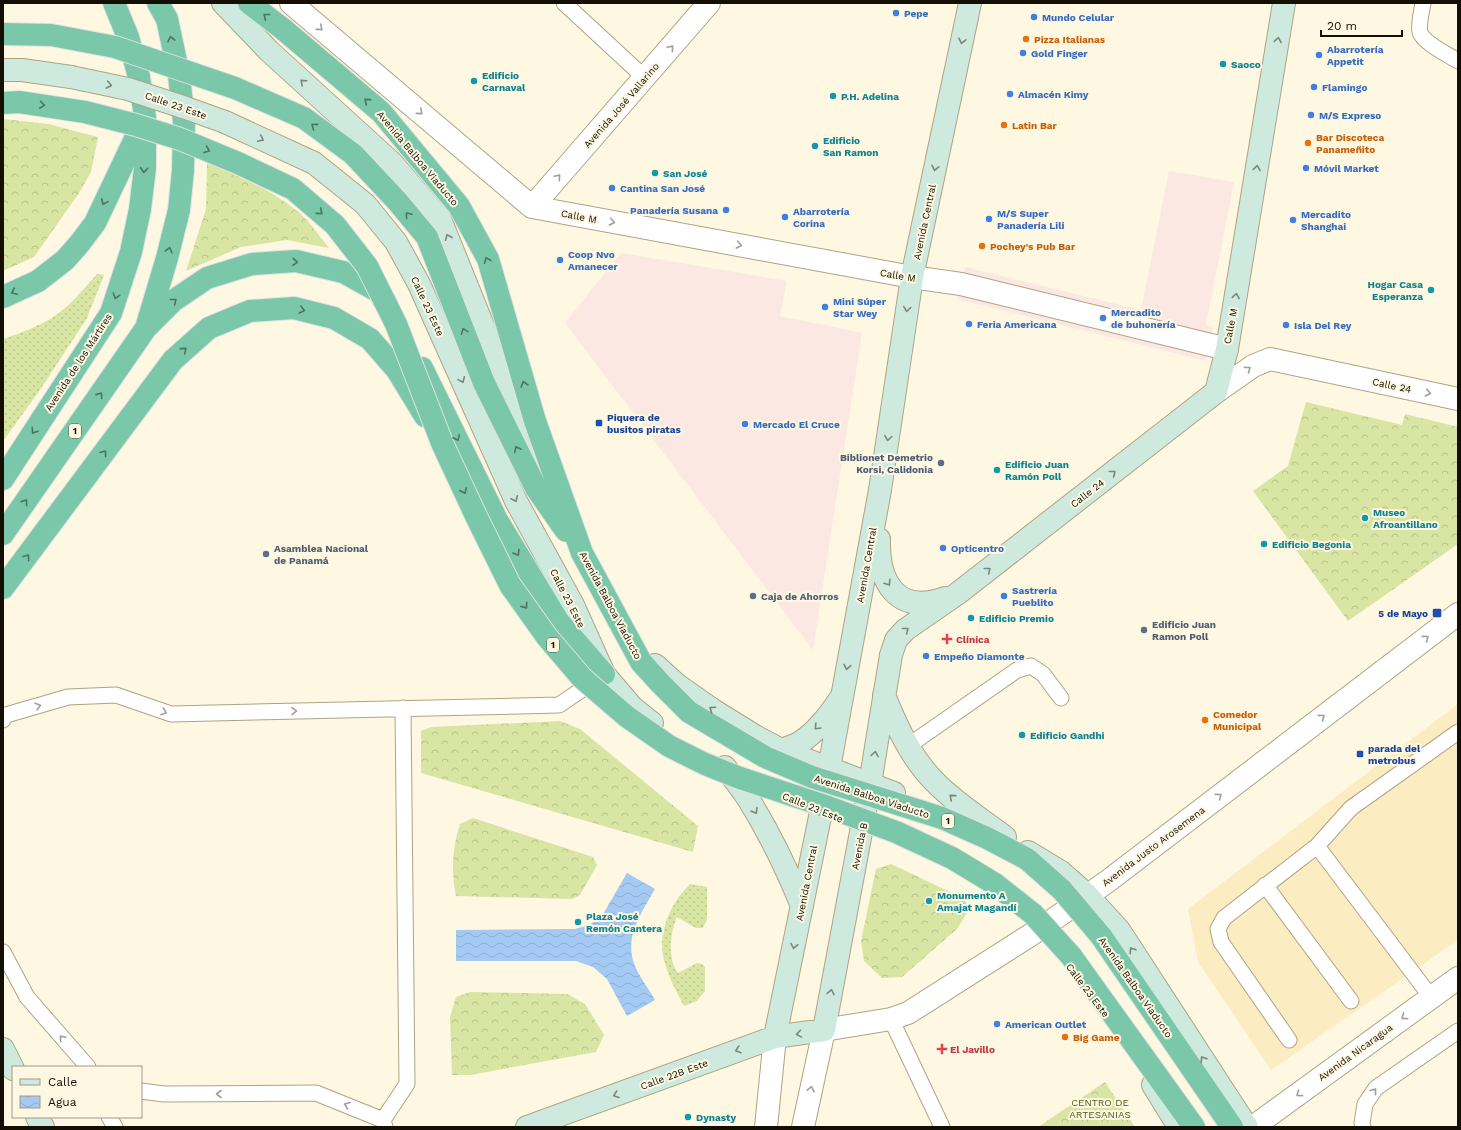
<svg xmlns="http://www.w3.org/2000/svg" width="1461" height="1130" font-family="'Work Sans',sans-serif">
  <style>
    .commercial { fill: #fce8e2 }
    .built { fill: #fbecc2 }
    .grass { fill: url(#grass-dots) }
    .forest { fill: url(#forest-crowns) }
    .water { fill: url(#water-waves) }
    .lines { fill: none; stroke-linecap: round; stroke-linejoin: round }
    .service-casing { stroke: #afa383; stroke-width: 17 }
    .pedestrian-casing { stroke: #afa383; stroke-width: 24 }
    .minor-casing { stroke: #afa383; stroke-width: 24 }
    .tertiary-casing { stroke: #afa383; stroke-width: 24 }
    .secondary-casing { stroke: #afa383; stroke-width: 24 }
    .trunk-casing { stroke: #e3e2e1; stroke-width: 24 }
    .service { stroke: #fff; stroke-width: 15 }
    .pedestrian { stroke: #fff; stroke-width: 22 }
    .minor { stroke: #fff; stroke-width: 22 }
    .tertiary { stroke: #fff; stroke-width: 22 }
    .secondary { stroke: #ceeadf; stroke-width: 22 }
    .trunk { stroke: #7bc7aa; stroke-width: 22 }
    .secondary-bridge-casing { stroke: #afa383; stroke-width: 24; stroke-linecap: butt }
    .trunk-bridge-casing { stroke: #e3e2e1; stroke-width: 24; stroke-linecap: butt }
    .secondary-bridge { stroke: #ceeadf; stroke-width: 22 }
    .trunk-bridge { stroke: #7bc7aa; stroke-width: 22 }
    .oneway { stroke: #4c745f }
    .oneway2 { stroke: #a19f9b }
    .oneway3 { stroke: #7a877c }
    .shop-dot { fill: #3f7fe0; stroke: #fef7e2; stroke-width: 1.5 }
    .food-dot { fill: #e8710a; stroke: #fef7e2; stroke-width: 1.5 }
    .culture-dot { fill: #0f9aa8; stroke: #fef7e2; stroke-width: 1.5 }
    .transit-dot { fill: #1a4fb4; stroke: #fef7e2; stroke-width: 1.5 }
    .service-dot { fill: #5c6f8a; stroke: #fef7e2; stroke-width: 1.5 }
    .health-dot { fill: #e0444e; stroke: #fef7e2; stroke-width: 1.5 }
    .labels { text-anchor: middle; stroke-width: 4; stroke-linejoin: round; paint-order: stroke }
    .shield { fill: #fef7e2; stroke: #5a5547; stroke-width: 1 }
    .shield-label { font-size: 9px; font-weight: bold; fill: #130f04 }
    .shop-label { font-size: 10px; font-weight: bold; fill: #366cbe; stroke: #fef7e2; text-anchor: start }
    .food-label { font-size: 10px; font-weight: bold; fill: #c56008; stroke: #fef7e2; text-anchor: start }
    .culture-label { font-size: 10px; font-weight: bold; fill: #0d838f; stroke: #fef7e2; text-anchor: start }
    .street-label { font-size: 10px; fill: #130f04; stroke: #fef7e2 }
    .transit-label { font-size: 10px; font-weight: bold; fill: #164399; stroke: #fef7e2; text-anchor: start }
    .service-label { font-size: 10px; font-weight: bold; fill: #4e5e75; stroke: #fef7e2; text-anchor: start }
    .health-label { font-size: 10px; font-weight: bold; fill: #be3a42; stroke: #fef7e2; text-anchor: start }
    .park-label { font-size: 10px; fill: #4f5915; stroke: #fef7e2 }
  </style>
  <defs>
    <pattern id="grass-dots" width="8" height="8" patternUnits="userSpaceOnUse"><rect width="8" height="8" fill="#d8e5a3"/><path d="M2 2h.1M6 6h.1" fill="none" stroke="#b8c38b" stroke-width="1.8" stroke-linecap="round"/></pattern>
    <pattern id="forest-crowns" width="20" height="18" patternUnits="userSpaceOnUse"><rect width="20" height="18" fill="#d8e5a3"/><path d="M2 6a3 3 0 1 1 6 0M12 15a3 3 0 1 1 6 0" fill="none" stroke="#b8c38b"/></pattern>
    <pattern id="water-waves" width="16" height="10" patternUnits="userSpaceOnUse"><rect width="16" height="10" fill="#a4caf4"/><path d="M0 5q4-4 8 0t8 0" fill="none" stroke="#8cacd0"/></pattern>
  </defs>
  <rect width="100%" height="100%" fill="#fef7e2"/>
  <path class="commercial" d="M1169,171L1234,182L1206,325L1213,328L1206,361L957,299L965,267L1141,310Z
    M621,253L787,281L780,316L862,333L813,650L565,323Z"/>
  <path class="built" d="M1458,704V940L1271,1070L1198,962L1188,909Z"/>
  <path class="grass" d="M97,274L104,275L87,318L40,390L3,441V339C18,334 39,326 52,318C69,307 84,289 97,274Z
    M690,884L707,887V919L703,928H696L677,917C670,933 667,958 678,973L697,963L702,964L705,967V991L697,1001L684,1006C676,991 668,976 664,960C657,932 671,903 690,884Z"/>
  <path class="forest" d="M3,119L48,124L98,137L91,172L79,193L34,257L3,271Z
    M207,163C239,176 271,190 297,211C308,219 320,237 329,248L287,240L241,247L186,271L206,209Z
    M1306,402L1402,425L1405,414L1458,427V544L1348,621L1253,491L1288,466Z
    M560,721L580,729L698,826L693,852L421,773V731L431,727Z
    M473,818L593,857L597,865L580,895L572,899L456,896C451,871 452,848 460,824Z
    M891,864L965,899L968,911L957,929L902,977L882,978L864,961L861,941L876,869Z
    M470,992L567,994L585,1004L604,1035L596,1052L470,1075H452L450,1017L456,997Z
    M1105,1082L1135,1127H1038Z"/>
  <path class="water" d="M627,873L655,889C642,912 623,938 635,966C640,978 649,989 655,1000L627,1016L607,979L593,967L576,961H456V930L575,929L589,925L602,916Z"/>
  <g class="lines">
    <g class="service-casing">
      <path id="service" d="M564,3L645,78
        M1423,3C1422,10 1418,25 1420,32C1423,43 1449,55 1458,61
        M3,720L6,715L68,697L116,695L171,714L559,705L596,680
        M908,746L1017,670L1031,666L1043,674L1061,698
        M1317,846L1431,997
        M1265,885L1351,1001
        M3,952L27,997L88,1067
        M891,1019L942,1127
        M1289,1040L1221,942L1218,929L1224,918L1317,846L1351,808L1458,732
        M141,1091L164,1094L316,1093L383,1120
        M109,1117L115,1127
        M385,1127L383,1120L407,1084L403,708
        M1363,1127L1362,1123L1365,1104L1376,1088L1458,1031"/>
    </g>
    <g class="pedestrian-casing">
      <path id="pedestrian" d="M912,277L961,284L1227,349
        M766,1127L775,1037"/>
    </g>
    <g class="minor-casing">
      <path id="minor" d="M291,3L532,207L912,277
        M532,207L709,3
        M1216,392L1253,366L1270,359L1458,399
        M824,1030L891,1019L908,1013L1040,929L1108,881L1458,614
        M1253,1127L1458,978"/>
    </g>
    <g class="tertiary-casing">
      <path id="tertiary" d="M803,1127L824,1030"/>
    </g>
    <g class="secondary-casing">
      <path id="secondary" d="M223,3L269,51L392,163L440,219L546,482
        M3,70H22L71,77
        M225,122L314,163L365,204L396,242L419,284L516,501L573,605L604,674L632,707L652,723
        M879,539C878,583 897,615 945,598
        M655,665L676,684L713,710L755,736L781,750L894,793
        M884,695C896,725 910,756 933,780C954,802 981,819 1005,837
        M781,750C787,748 793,746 799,743C816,733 829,715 840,699
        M725,767C733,778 742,789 749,800C770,834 787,869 802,906
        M1028,852L1061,872L1087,895L1119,930L1247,1127
        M775,1037L821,812L880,490L912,277L970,3
        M3,1049L13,1069
        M1153,1085L1179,1127
        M37,1117L43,1127
        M527,1127L775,1037L824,1030L870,784L891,655L896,640L905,630L957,594L1216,392L1227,349L1284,3"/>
    </g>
    <g class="trunk-casing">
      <path id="trunk" d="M249,3L283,29
        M3,297L38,281L65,260L80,243L95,223L143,122
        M147,325L167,258L179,210L183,170L184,123L179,75L167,19L158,3
        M422,368L497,520L558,621L604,674
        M3,479L111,313L131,252L140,209L145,168V117L139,77L128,37L114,3
        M3,534L146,328L173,301L207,278L252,264L296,261L343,272L379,292L386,303
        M3,588L173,360L209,328L250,311L294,308L334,318L370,339L397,370L425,416
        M1101,936L1232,1127
        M1071,956L1194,1127"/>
    </g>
    <use href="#service" class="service"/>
    <use href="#pedestrian" class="pedestrian"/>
    <use href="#minor" class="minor"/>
    <use href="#tertiary" class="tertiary"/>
    <use href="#secondary" class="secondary"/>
    <use href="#trunk" class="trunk"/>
    <g class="secondary-bridge-casing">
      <path id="secondary-bridge" d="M71,77L128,89L186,108L225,122"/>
    </g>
    <g class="trunk-bridge-casing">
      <path id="trunk-bridge" d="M283,29L381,112L459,206L488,259L535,421L582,553L641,662L660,683L689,712L765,757L812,777L942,818L987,838L1027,859L1062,890L1101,936
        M3,34L51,35L115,47L235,88L304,118L353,154L397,201L427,237L484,383L536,488L566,531
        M3,103L19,102L85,112L136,125L180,139L238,163L293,189L335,225L367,266L396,324L442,443L476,516L510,585L547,637L582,678L626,716L669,746L705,764L740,778L828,807L896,832L952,858L995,884L1033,914L1071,956"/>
    </g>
    <use href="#secondary-bridge" class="secondary-bridge"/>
    <use href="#trunk-bridge" class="trunk-bridge"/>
  </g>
  <defs><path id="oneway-chevron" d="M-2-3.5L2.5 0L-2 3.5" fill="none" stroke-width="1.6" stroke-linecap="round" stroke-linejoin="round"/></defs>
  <g class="oneway">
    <use href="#oneway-chevron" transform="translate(266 16) rotate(-142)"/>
    <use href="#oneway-chevron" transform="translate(171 39) rotate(-102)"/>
    <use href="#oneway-chevron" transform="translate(367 101) rotate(-140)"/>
    <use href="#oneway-chevron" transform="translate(42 105) rotate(8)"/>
    <use href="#oneway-chevron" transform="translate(314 126) rotate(-144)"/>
    <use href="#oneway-chevron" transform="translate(207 150) rotate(22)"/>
    <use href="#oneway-chevron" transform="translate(144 170) rotate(94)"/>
    <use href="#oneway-chevron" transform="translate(104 202) rotate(114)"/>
    <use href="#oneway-chevron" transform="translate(320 212) rotate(40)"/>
    <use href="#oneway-chevron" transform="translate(408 215) rotate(-130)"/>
    <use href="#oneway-chevron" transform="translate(169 250) rotate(-76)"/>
    <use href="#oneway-chevron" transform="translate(487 260) rotate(-112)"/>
    <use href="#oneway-chevron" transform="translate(295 262) rotate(3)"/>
    <use href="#oneway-chevron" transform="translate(14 292) rotate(155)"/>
    <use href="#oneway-chevron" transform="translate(116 296) rotate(108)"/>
    <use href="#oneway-chevron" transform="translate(174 301) rotate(-39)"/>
    <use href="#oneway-chevron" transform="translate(302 310) rotate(14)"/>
    <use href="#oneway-chevron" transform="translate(464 331) rotate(-111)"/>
    <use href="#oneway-chevron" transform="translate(184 350) rotate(-41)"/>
    <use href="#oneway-chevron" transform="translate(524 384) rotate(-106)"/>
    <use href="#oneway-chevron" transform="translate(100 395) rotate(-55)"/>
    <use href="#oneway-chevron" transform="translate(34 431) rotate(123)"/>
    <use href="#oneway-chevron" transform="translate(457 438) rotate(64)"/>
    <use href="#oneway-chevron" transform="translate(517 449) rotate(-116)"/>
    <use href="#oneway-chevron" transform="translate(104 453) rotate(-53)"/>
    <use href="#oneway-chevron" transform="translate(464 491) rotate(65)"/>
    <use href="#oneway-chevron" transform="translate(25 502) rotate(-55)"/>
    <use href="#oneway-chevron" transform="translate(517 553) rotate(59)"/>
    <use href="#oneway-chevron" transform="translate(27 557) rotate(-53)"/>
    <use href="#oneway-chevron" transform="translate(525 606) rotate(55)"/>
  </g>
  <g class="oneway2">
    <use href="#oneway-chevron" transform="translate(320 28) rotate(40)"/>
    <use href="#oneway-chevron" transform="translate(671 48) rotate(-49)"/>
    <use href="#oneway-chevron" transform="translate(420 112) rotate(40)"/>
    <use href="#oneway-chevron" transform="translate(558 177) rotate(-49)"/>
    <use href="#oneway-chevron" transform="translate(612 222) rotate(11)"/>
    <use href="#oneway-chevron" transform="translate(739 245) rotate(11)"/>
    <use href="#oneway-chevron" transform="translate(1248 369) rotate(-36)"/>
    <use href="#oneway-chevron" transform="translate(1428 393) rotate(12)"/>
    <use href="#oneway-chevron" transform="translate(1426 638) rotate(-37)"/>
    <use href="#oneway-chevron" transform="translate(38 706) rotate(-16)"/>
    <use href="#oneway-chevron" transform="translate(294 711) rotate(-1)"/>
    <use href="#oneway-chevron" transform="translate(164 712) rotate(19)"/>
    <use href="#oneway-chevron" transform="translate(1322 717) rotate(-37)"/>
    <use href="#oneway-chevron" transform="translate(1219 796) rotate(-37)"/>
    <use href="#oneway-chevron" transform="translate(1404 1017) rotate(144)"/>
    <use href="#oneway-chevron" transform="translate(62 1038) rotate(-131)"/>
    <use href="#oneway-chevron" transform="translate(811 1089) rotate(-78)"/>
    <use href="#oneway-chevron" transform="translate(1374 1091) rotate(-52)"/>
    <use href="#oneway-chevron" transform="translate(219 1094) rotate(180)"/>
    <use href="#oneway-chevron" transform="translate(1299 1094) rotate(144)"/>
    <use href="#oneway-chevron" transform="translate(347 1105) rotate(-158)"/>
  </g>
  <g class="oneway3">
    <use href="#oneway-chevron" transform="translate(1278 40) rotate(-81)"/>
    <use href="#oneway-chevron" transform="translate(962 41) rotate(102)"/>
    <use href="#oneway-chevron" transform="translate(303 82) rotate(-138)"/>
    <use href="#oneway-chevron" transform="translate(109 85) rotate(11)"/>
    <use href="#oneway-chevron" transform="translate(261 139) rotate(25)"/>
    <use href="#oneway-chevron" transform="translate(935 168) rotate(102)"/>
    <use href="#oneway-chevron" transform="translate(1257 168) rotate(-81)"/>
    <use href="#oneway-chevron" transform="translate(448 237) rotate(-112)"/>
    <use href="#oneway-chevron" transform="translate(1236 296) rotate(-81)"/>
    <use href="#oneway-chevron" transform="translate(907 309) rotate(98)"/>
    <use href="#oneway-chevron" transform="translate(462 380) rotate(66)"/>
    <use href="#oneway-chevron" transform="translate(888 438) rotate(98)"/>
    <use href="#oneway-chevron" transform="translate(1113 473) rotate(-38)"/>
    <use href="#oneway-chevron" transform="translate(515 499) rotate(65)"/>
    <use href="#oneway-chevron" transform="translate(988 570) rotate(-38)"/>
    <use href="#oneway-chevron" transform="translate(888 583) rotate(57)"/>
    <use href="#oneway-chevron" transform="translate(906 630) rotate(-38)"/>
    <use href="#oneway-chevron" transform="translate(847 667) rotate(101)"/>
    <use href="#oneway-chevron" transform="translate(712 709) rotate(-146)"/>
    <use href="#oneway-chevron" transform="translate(817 727) rotate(135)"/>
    <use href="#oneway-chevron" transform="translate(875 754) rotate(-81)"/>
    <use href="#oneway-chevron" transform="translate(952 797) rotate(-139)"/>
    <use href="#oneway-chevron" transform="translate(755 811) rotate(60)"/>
    <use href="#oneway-chevron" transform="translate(794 946) rotate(101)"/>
    <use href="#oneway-chevron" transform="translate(1132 950) rotate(-123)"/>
    <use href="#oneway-chevron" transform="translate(831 992) rotate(-79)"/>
    <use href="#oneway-chevron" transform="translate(799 1034) rotate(171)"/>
    <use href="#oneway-chevron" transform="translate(738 1050) rotate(161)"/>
    <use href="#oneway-chevron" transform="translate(1203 1059) rotate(-123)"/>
    <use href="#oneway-chevron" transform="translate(616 1095) rotate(160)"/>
  </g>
  <g class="shop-dot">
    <circle cx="896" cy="13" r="4"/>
    <circle cx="1034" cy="17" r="4"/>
    <circle cx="1023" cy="53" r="4"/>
    <circle cx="1319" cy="55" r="4"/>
    <circle cx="1314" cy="87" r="4"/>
    <circle cx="1010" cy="94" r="4"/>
    <circle cx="1311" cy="115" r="4"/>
    <circle cx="1306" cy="168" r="4"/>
    <circle cx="612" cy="188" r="4"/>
    <circle cx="726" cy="210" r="4"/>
    <circle cx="785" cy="217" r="4"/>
    <circle cx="989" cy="219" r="4"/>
    <circle cx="1293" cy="220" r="4"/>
    <circle cx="560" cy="260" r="4"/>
    <circle cx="825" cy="307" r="4"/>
    <circle cx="1103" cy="318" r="4"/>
    <circle cx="969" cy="324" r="4"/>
    <circle cx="1286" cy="325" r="4"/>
    <circle cx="745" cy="424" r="4"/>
    <circle cx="943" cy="548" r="4"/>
    <circle cx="1004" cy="596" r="4"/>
    <circle cx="926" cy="656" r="4"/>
    <circle cx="997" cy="1024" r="4"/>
  </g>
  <g class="food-dot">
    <circle cx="1026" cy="39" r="4"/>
    <circle cx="1004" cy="125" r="4"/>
    <circle cx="1308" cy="143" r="4"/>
    <circle cx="982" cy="246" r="4"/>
    <circle cx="1205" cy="720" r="4"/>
    <circle cx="1065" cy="1037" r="4"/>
  </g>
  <g class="culture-dot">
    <circle cx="1223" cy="64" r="4"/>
    <circle cx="474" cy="81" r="4"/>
    <circle cx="833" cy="96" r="4"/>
    <circle cx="815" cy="146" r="4"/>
    <circle cx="655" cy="173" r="4"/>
    <circle cx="1431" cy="290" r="4"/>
    <circle cx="997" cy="470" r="4"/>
    <circle cx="1365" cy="518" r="4"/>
    <circle cx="1264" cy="544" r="4"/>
    <circle cx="971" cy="618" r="4"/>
    <circle cx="1022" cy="735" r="4"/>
    <circle cx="929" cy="901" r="4"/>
    <circle cx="578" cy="922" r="4"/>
    <circle cx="688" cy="1117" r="4"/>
  </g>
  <g class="transit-dot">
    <rect x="595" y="419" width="8" height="8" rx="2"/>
    <rect x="1432" y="608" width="10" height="10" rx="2"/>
    <rect x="1356" y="750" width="8" height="8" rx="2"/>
  </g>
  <g class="service-dot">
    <circle cx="941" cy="463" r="4"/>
    <circle cx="266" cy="554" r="4"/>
    <circle cx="753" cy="596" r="4"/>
    <circle cx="1144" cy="630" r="4"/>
  </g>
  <g class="health-dot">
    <path d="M945 633h4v4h4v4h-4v4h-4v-4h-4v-4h4z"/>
    <path d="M940 1043h4v4h4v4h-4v4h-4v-4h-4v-4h4z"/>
  </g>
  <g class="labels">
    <g class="shield">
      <rect x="69" y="424" width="12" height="14" rx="3"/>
      <rect x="547" y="638" width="12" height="14" rx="3"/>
      <rect x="942" y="814" width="12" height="14" rx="3"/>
    </g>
    <g class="shield-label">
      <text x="75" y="434">1</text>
      <text x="553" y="648">1</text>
      <text x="948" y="824">1</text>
    </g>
    <g class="shop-label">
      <text x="904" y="17">Pepe</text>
      <text x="1042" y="21">Mundo Celular</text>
      <text x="1327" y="53">Abarrotería<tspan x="1327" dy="12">Appetit</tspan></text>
      <text x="1031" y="57">Gold Finger</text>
      <text x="1322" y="91">Flamingo</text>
      <text x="1018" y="98">Almacén Kimy</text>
      <text x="1319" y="119">M/S Expreso</text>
      <text x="1314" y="172">Móvil Market</text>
      <text x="620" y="192">Cantina San José</text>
      <text x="718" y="214" text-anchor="end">Panadería Susana</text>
      <text x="793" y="215">Abarrotería<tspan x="793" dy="12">Corina</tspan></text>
      <text x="997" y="217">M/S Super<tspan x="997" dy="12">Panadería Lili</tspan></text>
      <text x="1301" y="218">Mercadito<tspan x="1301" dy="12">Shanghai</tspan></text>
      <text x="568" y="258">Coop Nvo<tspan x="568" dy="12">Amanecer</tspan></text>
      <text x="833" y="305">Mini Súper<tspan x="833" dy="12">Star Wey</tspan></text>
      <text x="1111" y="316">Mercadito<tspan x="1111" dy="12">de buhonería</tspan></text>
      <text x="977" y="328">Feria Americana</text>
      <text x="1294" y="329">Isla Del Rey</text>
      <text x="753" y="428">Mercado El Cruce</text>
      <text x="951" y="552">Opticentro</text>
      <text x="1012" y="594">Sastrería<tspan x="1012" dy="12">Pueblito</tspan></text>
      <text x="934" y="660">Empeño Diamonte</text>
      <text x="1005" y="1028">American Outlet</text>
    </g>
    <g class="food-label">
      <text x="1034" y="43">Pizza Italianas</text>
      <text x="1012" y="129">Latin Bar</text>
      <text x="1316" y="141">Bar Discoteca<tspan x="1316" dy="12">Panameñito</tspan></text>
      <text x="990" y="250">Pochey's Pub Bar</text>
      <text x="1213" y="718">Comedor<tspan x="1213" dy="12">Municipal</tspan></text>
      <text x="1073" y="1041">Big Game</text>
    </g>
    <g class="culture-label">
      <text x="1231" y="68">Saoco</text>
      <text x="482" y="79">Edificio<tspan x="482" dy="12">Carnaval</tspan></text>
      <text x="841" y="100">P.H. Adelina</text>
      <text x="823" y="144">Edificio<tspan x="823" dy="12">San Ramon</tspan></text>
      <text x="663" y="177">San José</text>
      <text x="1423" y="288" text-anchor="end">Hogar Casa<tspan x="1423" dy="12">Esperanza</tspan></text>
      <text x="1005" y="468">Edificio Juan<tspan x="1005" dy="12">Ramón Poll</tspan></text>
      <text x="1373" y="516">Museo<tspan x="1373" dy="12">Afroantillano</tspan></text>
      <text x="1272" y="548">Edificio Begonia</text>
      <text x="979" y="622">Edificio Premio</text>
      <text x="1030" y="739">Edificio Gandhi</text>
      <text x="937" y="899">Monumento A<tspan x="937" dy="12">Amajat Magandí</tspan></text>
      <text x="586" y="920">Plaza José<tspan x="586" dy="12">Remón Cantera</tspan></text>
      <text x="696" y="1121">Dynasty</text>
    </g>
    <g class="street-label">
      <text transform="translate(176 105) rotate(19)" y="4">Calle 23 Este</text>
      <text transform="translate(621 105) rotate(-49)" y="4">Avenida José Vallarino</text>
      <text transform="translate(418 158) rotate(50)" y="4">Avenida Balboa Viaducto</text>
      <text transform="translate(579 216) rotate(11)" y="4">Calle M</text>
      <text transform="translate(924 222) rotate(-78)" y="4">Avenida Central</text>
      <text transform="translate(898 275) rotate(10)" y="4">Calle M</text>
      <text transform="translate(428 306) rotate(65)" y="4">Calle 23 Este</text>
      <text transform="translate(1230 326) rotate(-79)" y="4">Calle M</text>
      <text transform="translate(78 362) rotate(-57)" y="4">Avenida de los Mártires</text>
      <text transform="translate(1392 385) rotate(12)" y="4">Calle 24</text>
      <text transform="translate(1087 493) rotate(-38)" y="4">Calle 24</text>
      <text transform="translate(866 565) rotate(-80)" y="4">Avenida Central</text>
      <text transform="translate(568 598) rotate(63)" y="4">Calle 23 Este</text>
      <text transform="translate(611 605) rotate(62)" y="4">Avenida Balboa Viaducto</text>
      <text transform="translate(872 796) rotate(18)" y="4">Avenida Balboa Viaducto</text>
      <text transform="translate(813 807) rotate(22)" y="4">Calle 23 Este</text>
      <text transform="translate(859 846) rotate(-79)" y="4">Avenida B</text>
      <text transform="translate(1153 846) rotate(-37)" y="4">Avenida Justo Arosemena</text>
      <text transform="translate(806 883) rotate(-79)" y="4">Avenida Central</text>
      <text transform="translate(1136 987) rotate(55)" y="4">Avenida Balboa Viaducto</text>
      <text transform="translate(1088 990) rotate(53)" y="4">Calle 23 Este</text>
      <text transform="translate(1355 1052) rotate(-36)" y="4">Avenida Nicaragua</text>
      <text transform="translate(674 1074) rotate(-20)" y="4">Calle 22B Este</text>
    </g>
    <g class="transit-label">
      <text x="607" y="421">Piquera de<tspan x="607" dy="12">busitos piratas</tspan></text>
      <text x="1428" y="617" text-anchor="end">5 de Mayo</text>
      <text x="1368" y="752">parada del<tspan x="1368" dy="12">metrobus</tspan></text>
    </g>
    <g class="service-label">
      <text x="933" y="461" text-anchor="end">Biblionet Demetrio<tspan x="933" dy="12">Korsi, Calidonia</tspan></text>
      <text x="274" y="552">Asamblea Nacional<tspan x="274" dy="12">de Panamá</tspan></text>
      <text x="761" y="600">Caja de Ahorros</text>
      <text x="1152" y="628">Edificio Juan<tspan x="1152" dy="12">Ramon Poll</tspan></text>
    </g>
    <g class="health-label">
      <text x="956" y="643">Clínica</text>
      <text x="950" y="1053">El Javillo</text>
    </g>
    <g class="park-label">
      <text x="1100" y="1106">CENTRO DE<tspan x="1100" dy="12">ARTESANIAS</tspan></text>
    </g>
  </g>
  <rect width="1461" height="1130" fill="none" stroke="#130f04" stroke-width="8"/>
  <rect x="12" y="1066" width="130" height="52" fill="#fef7e2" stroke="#a09a89"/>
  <rect x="20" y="1079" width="20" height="6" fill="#ceeadf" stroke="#a09a89"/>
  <text x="48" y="1086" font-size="12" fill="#130f04">Calle</text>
  <rect x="20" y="1096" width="20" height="12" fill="url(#water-waves)" stroke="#a09a89"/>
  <text x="48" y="1106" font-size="12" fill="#130f04">Agua</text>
  <path d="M1321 30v6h81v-6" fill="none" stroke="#130f04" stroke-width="2"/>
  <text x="1327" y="30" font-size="12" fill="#130f04" stroke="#fef7e2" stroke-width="3" paint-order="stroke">20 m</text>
</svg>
